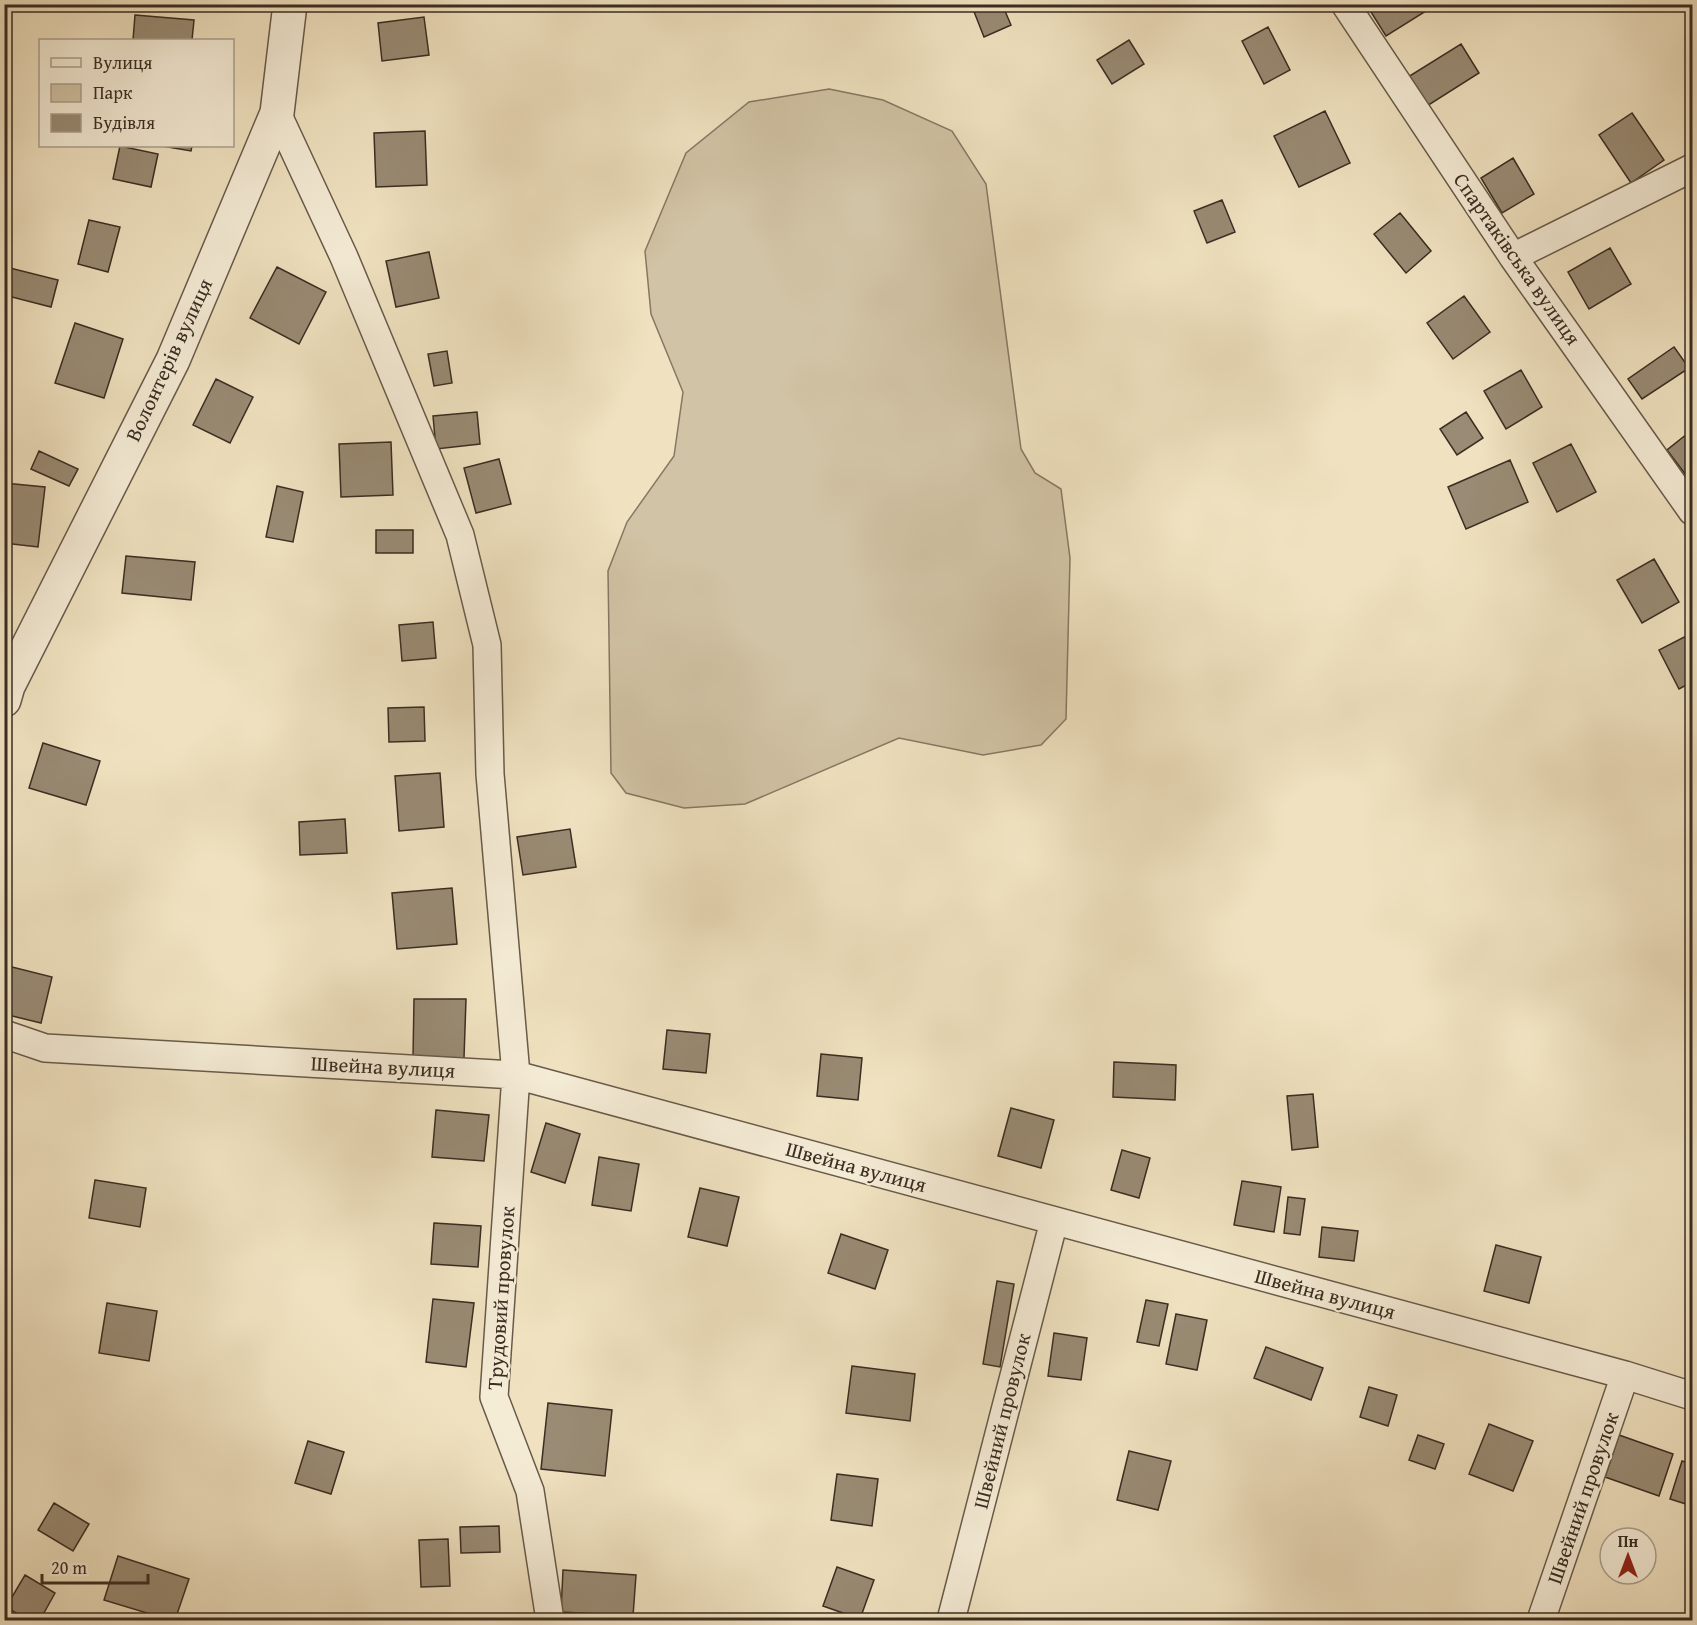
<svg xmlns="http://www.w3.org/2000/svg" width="1697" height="1625" font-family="'Gentium Book Plus',serif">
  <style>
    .green { fill: #d1c3a5; stroke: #867864; stroke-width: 1.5 }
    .building { fill: #998b74; stroke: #3a2d22; stroke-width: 1.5 }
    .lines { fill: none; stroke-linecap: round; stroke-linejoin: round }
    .minor-casing { stroke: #685a4a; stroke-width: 30 }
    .tertiary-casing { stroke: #685a4a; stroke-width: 36 }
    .minor { stroke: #f5ecd6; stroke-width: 27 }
    .tertiary { stroke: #f5ecd6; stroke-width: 33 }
    .labels { text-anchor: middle; stroke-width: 4.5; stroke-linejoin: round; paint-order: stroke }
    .street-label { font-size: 21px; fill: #3a2d22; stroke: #f5ecd6 }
  </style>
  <rect width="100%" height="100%" fill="#f0e2c0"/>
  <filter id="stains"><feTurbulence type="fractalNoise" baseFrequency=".00333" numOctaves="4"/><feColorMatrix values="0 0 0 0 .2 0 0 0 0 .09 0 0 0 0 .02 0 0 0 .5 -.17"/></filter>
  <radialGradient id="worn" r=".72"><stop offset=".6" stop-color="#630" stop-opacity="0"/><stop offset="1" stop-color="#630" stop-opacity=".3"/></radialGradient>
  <path class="green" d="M829,89L883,100L952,131L986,184L1021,449L1035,473L1061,489L1070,558L1066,719L1041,745L983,755L899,738L745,804L684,808L626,793L611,773L608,571L627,522L674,456L683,392L651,314L645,251L686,153L749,102Z"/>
  <path class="building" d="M971,4H1002L1011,25L984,37Z
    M1366,4H1422L1426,11L1386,36Z
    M135,15L194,20L192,40H133Z
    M424,17L429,55L382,61L378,23Z
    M1268,27L1290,70L1264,84L1242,41Z
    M1129,40L1144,64L1112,84L1097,60Z
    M1461,44L1479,73L1427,106L1408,77Z
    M1325,111L1350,163L1299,187L1274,136Z
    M1632,113L1664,160L1631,183L1599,135Z
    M425,131L427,185L376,187L374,133Z
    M120,146L158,154L151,187L113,179Z
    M162,146H192L191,151Z
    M1513,158L1534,194L1502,213L1481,178Z
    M1222,200L1235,232L1207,243L1194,211Z
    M1400,213L1431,251L1406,273L1374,234Z
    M89,220L120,227L108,272L78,264Z
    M1610,248L1631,284L1589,309L1568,272Z
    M429,252L439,298L396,307L386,261Z
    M6,267L58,280L51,307L4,295Z
    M277,267L326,292L299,344L250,318Z
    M1464,296L1490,332L1453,359L1427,323Z
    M4,323L11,325L4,347Z
    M75,323L123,339L104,398L55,383Z
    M1674,347L1689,368L1642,399L1628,379Z
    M447,351L452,383L434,386L428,354Z
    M1521,370L1542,407L1506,429L1484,391Z
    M216,379L253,397L230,443L193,425Z
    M477,412L480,444L436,449L433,416Z
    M1466,412L1483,438L1457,455L1440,429Z
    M1692,430V483L1667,450Z
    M391,442L393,495L341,497L339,444Z
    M1571,444L1596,492L1557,512L1533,463Z
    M39,451L78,469L69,486L31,469Z
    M499,459L511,504L476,513L464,468Z
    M1510,460L1528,502L1466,529L1448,487Z
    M4,483L45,487L38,547L4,543Z
    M277,486L303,492L293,542L266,537Z
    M376,530H413V553H376Z
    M126,556L195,562L191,600L122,593Z
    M1654,559L1679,602L1642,623L1617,580Z
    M433,622L436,658L402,661L399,625Z
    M1692,633V682L1679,689L1659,650Z
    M424,707L425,741L389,742L388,708Z
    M43,743L100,761L86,805L29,788Z
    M440,773L444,827L399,831L395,776Z
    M345,819L347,853L300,855L299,822Z
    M570,829L576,867L523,875L517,837Z
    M452,888L457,944L397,949L392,893Z
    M4,965L52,977L41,1023L4,1014Z
    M414,999H466L464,1058L413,1057Z
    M667,1030L710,1034L706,1073L663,1069Z
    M821,1054L862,1058L858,1100L817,1096Z
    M1114,1062L1176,1065L1175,1100L1113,1097Z
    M1313,1094L1318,1147L1292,1150L1287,1096Z
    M1011,1108L1054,1120L1041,1168L998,1156Z
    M436,1110L489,1115L484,1161L432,1157Z
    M546,1123L580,1134L565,1183L531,1172Z
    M1122,1150L1150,1158L1139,1198L1111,1190Z
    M599,1157L639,1164L631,1211L592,1205Z
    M95,1180L146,1188L140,1227L89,1218Z
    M1242,1181L1281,1187L1274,1232L1234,1225Z
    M700,1188L739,1197L727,1246L688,1237Z
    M1288,1197L1305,1199L1300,1235L1284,1233Z
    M434,1223L481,1226L478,1267L431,1264Z
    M1322,1227L1358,1231L1354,1261L1319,1257Z
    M841,1234L888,1250L875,1289L828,1273Z
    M1496,1245L1541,1257L1529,1303L1484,1291Z
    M997,1281L1014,1284L1000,1367L983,1364Z
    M433,1299L474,1303L466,1367L426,1362Z
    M1146,1300L1168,1304L1159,1346L1137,1342Z
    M107,1303L157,1311L149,1361L99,1353Z
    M1176,1314L1207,1320L1197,1370L1166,1364Z
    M1054,1333L1087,1338L1081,1380L1048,1376Z
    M1266,1347L1323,1368L1311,1400L1254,1378Z
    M852,1366L915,1374L910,1421L846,1413Z
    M1369,1387L1397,1395L1388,1426L1360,1417Z
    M548,1403L612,1410L605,1476L541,1469Z
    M1489,1424L1533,1441L1513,1491L1469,1474Z
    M1418,1435L1444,1444L1435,1469L1409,1460Z
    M1619,1435L1673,1454L1659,1496L1605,1477Z
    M308,1441L344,1452L331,1494L295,1483Z
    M1129,1451L1171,1461L1158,1510L1117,1500Z
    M1682,1461L1692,1464V1506L1670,1499Z
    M837,1474L878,1479L872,1526L831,1520Z
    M54,1503L89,1524L73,1551L38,1530Z
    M499,1526L500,1552L461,1553L460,1527Z
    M448,1539L450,1586L421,1587L419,1540Z
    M118,1556L189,1579L175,1620H170L104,1600Z
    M837,1567L874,1580L860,1619L823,1606Z
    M563,1570L636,1575L633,1616L561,1612Z
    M25,1575L55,1593L40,1620H28L6,1607Z"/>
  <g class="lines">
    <g class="minor-casing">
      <path id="minor" d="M1345,4L1513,257L1692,511
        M277,113L344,257L460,535L487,645L490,774L516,1075L494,1397L530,1491L550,1620
        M1513,257L1692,168
        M4,1034L45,1048L516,1075L1625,1375L1692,1396
        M951,1620L1054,1221
        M1541,1620L1625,1375"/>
    </g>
    <g class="tertiary-casing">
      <path id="tertiary" d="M4,700L8,686L173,360L277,113L290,4"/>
    </g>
    <use href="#minor" class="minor"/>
    <use href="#tertiary" class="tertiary"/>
  </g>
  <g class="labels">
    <g class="street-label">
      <text transform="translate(1517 259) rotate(55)" y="7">Спартаківська вулиця</text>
      <text transform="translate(169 360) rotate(-65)" y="7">Волонтерів вулиця</text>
      <text transform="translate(383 1067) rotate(3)" y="7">Швейна вулиця</text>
      <text transform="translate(856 1167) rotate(15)" y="7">Швейна вулиця</text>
      <text transform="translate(1325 1294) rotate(15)" y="7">Швейна вулиця</text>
      <text transform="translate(501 1298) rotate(-86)" y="7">Трудовий провулок</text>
      <text transform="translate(1002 1421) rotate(-76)" y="7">Швейний провулок</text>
      <text transform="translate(1583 1498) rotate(-71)" y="7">Швейний провулок</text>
    </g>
  </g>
  <rect width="1697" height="1625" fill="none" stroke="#f0e2c0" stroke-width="24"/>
  <rect x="6" y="6" width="1685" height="1613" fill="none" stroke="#3a2d22" stroke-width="3"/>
  <rect x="12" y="12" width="1673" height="1601" fill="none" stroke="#3a2d22" stroke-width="1.5"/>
  <rect x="39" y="39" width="195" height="108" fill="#f5ecd6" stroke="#aaa08e" stroke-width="1.5"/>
  <rect x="51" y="58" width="30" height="9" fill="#f5ecd6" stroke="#aaa08e" stroke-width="1.5"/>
  <text x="93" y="69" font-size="18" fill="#3a2d22">Вулиця</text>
  <rect x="51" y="84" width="30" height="18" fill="#d1c3a5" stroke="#aaa08e" stroke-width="1.5"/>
  <text x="93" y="99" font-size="18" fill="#3a2d22">Парк</text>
  <rect x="51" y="114" width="30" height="18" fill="#998b74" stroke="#aaa08e" stroke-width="1.5"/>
  <text x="93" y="129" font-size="18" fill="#3a2d22">Будівля</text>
  <g transform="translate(1628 1556)"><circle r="28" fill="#f5ecd6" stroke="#aaa08e" stroke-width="1.5"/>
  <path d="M0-4.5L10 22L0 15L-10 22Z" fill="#8f2418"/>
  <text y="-9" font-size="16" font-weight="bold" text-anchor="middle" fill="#3a2d22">Пн</text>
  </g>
  <path d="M42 1574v9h106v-9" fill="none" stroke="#3a2d22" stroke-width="3"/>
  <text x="51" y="1574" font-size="18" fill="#3a2d22" stroke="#f5ecd6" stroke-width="4.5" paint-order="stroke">20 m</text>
  <rect width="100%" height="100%" filter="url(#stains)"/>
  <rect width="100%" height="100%" fill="url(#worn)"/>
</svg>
